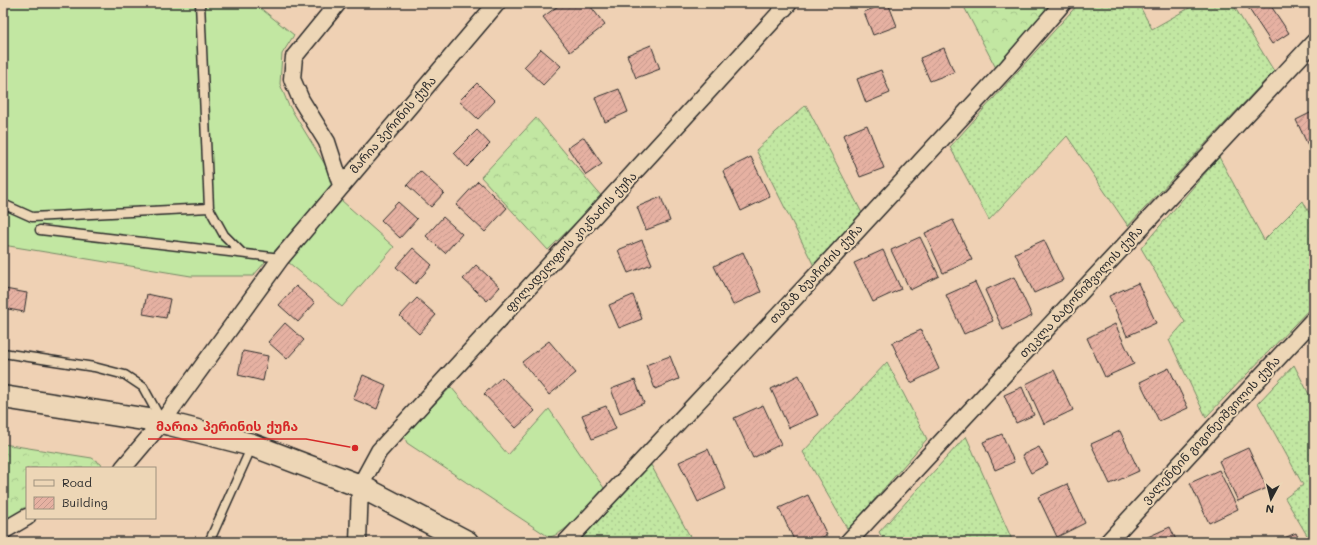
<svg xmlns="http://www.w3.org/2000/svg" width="1317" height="545" font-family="Mali,'Noto Sans Georgian',sans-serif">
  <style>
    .grass { fill: #c2e7a2; stroke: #768966 }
    .forest { fill: url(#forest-crowns); stroke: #768966 }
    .garden { fill: url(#garden-dots); stroke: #768966 }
    .building { fill: url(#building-hatch); stroke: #2b2b2b }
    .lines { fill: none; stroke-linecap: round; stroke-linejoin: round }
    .lane-casing { stroke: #2b2b2b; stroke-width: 11 }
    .street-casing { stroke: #2b2b2b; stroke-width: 19 }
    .secondary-casing { stroke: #2b2b2b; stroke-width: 25 }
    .lane { stroke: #edd6b6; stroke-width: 8 }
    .street { stroke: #edd6b6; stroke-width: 16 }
    .secondary { stroke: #edd6b6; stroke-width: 22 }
    .labels { text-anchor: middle; stroke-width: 4; stroke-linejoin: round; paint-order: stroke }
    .street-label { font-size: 12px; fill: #2b2b2b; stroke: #edd6b6 }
    .leader { fill: none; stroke: #d62828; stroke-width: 1.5 }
    .callout-dot { fill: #d62828; stroke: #edd6b6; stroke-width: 1.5 }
    .callout-label { font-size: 13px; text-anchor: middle; font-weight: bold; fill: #d62828; stroke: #edd6b6; stroke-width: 4; stroke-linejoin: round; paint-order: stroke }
  </style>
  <defs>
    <pattern id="forest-crowns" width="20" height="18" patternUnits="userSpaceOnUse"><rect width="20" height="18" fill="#c2e7a2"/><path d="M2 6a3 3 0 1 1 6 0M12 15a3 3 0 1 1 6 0" fill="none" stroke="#a7c68c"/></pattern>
    <pattern id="garden-dots" width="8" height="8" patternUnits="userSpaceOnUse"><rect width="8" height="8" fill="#c2e7a2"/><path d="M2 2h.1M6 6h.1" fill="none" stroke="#a7c68c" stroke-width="1.8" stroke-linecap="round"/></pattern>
    <pattern id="building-hatch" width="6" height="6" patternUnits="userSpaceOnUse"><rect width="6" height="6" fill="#e6b1a2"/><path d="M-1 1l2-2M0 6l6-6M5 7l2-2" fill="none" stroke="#c5988c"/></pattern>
  </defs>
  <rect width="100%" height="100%" fill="#efd1b4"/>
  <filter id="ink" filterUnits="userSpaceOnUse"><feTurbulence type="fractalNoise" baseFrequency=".025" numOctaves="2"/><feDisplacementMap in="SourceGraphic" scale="8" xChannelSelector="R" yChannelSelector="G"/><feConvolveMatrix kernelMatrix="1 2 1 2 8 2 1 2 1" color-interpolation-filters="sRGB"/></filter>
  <g filter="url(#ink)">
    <path class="grass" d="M3,3H254L294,35L282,54L280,84L288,104L335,181L253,276H191L3,245Z
      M341,200L394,247L342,307L288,262Z
      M451,387L508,455L549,409L604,488C592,501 566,535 549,537L407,443L404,436Z"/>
    <path class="forest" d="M962,3H1053L996,68Z
      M536,118L602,197L548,250L481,177Z
      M3,444L92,458L101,464L103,468H27V509L3,522Z"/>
    <path class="garden" d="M1079,3H1138L1152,29L1198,3H1232L1274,71L1128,226L1067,136L989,220L950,147Z
      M806,105L863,215L814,266L756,150Z
      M1219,157L1264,240L1303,201L1314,222V304L1206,417L1169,340L1185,322L1141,248Z
      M887,362L927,439L848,530L803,452Z
      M1294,365L1314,404V542H1311L1285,498L1303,485L1258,403Z
      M966,436L1013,542H885L879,532Z
      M651,465L693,542H578Z"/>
    <path class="building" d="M562,3H588L605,25L570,52L543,17Z
      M886,3H888L897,26L873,35L864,12Z
      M1245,3H1269L1289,33L1272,44Z
      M651,45L660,69L636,78L627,55Z
      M944,48L954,72L930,81L920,58Z
      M541,49L561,66L543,85L524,67Z
      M881,70L890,93L866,103L857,79Z
      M477,83L495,101L478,119L459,101Z
      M619,89L628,112L605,122L595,98Z
      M1314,111V158L1296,120Z
      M867,125L884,168L860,177L843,135Z
      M477,130L490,144L467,167L454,153Z
      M584,137L602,164L586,175L568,148Z
      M751,157L770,197L741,211L723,171Z
      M420,171L444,193L431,207L407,185Z
      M478,181L507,208L485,232L456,205Z
      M661,197L670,221L646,230L637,207Z
      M398,202L417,219L400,238L381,220Z
      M443,217L462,234L445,253L426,236Z
      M953,220L972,260L943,273L925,233Z
      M920,237L939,276L910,290L891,250Z
      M642,240L652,264L628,273L618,250Z
      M1044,240L1063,280L1034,293L1015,253Z
      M413,248L432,265L415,284L396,267Z
      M883,250L901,289L873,302L854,263Z
      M743,252L761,292L733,305L714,266Z
      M476,265L500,287L487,301L463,279Z
      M1014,277L1032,316L1003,330L985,290Z
      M975,282L993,321L964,334L946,295Z
      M1138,283L1156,323L1127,336L1109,296Z
      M296,286L315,303L298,322L279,305Z
      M5,289L27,293L24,312L3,308Z
      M147,294L170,299L166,318L143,314Z
      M633,295L642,319L619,328L609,305Z
      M417,298L436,315L419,334L400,316Z
      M285,323L304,340L287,359L268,342Z
      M1115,324L1134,364L1105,377L1087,338Z
      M921,330L939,369L911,383L892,343Z
      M549,341L576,373L549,395L522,362Z
      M243,351L268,356L263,381L238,375Z
      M670,356L679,379L655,389L646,365Z
      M1169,368L1188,408L1159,421L1140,382Z
      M1054,370L1073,410L1044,424L1026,384Z
      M363,375L386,385L377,409L353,399Z
      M799,375L818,415L789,428L771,389Z
      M502,377L535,411L516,428L484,394Z
      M635,380L644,403L620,413L611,389Z
      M1022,387L1034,415L1016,423L1004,395Z
      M763,405L781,444L753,458L734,418Z
      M606,406L616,429L592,439L582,415Z
      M1120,431L1139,471L1110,484L1091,444Z
      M1002,434L1014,462L995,470L983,442Z
      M1039,447L1048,464L1031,473L1022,455Z
      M1248,448L1267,488L1238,501L1219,461Z
      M708,449L726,489L698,502L679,462Z
      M1219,470L1238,509L1209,523L1190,483Z
      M1067,484L1085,523L1057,537L1038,497Z
      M808,495L827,535L811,542H795L779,508Z
      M1170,527L1177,542H1142L1141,540Z
      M1296,533L1300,542H1275Z"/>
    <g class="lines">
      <g class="lane-casing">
        <path id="lane" d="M200,3L209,208L224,235L242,253
          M3,204L32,217L209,208
          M40,230L281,258
          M3,353L94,367L125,375L143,387L160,418
          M209,542L252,446"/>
      </g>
      <g class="street-casing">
        <path id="street" d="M338,3L294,57L292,79L301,100L327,142L341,185
          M123,468L162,422L281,258L497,3
          M3,531L27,517
          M358,542L360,486L379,451L789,3
          M566,542L821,270L1005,70L1063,3
          M848,542L1314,42
          M1108,542L1314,319"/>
      </g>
      <g class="secondary-casing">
        <path id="secondary" d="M3,397L162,422L252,445L360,486L467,542"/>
      </g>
      <use href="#lane" class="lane"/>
      <use href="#street" class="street"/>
      <use href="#secondary" class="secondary"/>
    </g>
  </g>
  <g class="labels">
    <g class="street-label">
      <text transform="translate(393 125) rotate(-49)" y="4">მარია პერინის ქუჩა</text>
      <text transform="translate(571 242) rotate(-47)" y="4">ფილადელფოს კიკნაძის ქუჩა</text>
      <text transform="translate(816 274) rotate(-47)" y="4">თამაზ ბუაჩიძის ქუჩა</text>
      <text transform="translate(1081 292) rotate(-47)" y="4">თეკლა ბატონიშვილის ქუჩა</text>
      <text transform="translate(1211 430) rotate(-47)" y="4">ვალენტინ გიგინეიშვილის ქუჩა</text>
    </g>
  </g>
  <path class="leader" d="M355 448L306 439H148"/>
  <circle class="callout-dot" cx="355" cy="448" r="4"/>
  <g class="callout-label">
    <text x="227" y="431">მარია პერინის ქუჩა</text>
  </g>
  <rect width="1317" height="545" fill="none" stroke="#edd6b6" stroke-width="16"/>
  <rect x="8" y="8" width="1301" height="529" fill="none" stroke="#2b2b2b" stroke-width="1.5" filter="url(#ink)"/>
  <rect x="26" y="467" width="130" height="52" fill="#edd6b6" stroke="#9f927e"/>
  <rect x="34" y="480" width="20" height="6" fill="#edd6b6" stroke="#9f927e"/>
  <text x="62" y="487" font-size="12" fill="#2b2b2b">Road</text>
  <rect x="34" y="497" width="20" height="12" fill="url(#building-hatch)" stroke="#9f927e"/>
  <text x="62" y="507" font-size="12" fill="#2b2b2b">Building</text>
  <g transform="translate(1271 499) rotate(187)" stroke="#edd6b6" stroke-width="3" paint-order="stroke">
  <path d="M0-3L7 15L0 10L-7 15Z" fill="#2b2b2b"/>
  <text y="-6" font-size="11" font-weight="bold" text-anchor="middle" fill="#2b2b2b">N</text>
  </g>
</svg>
